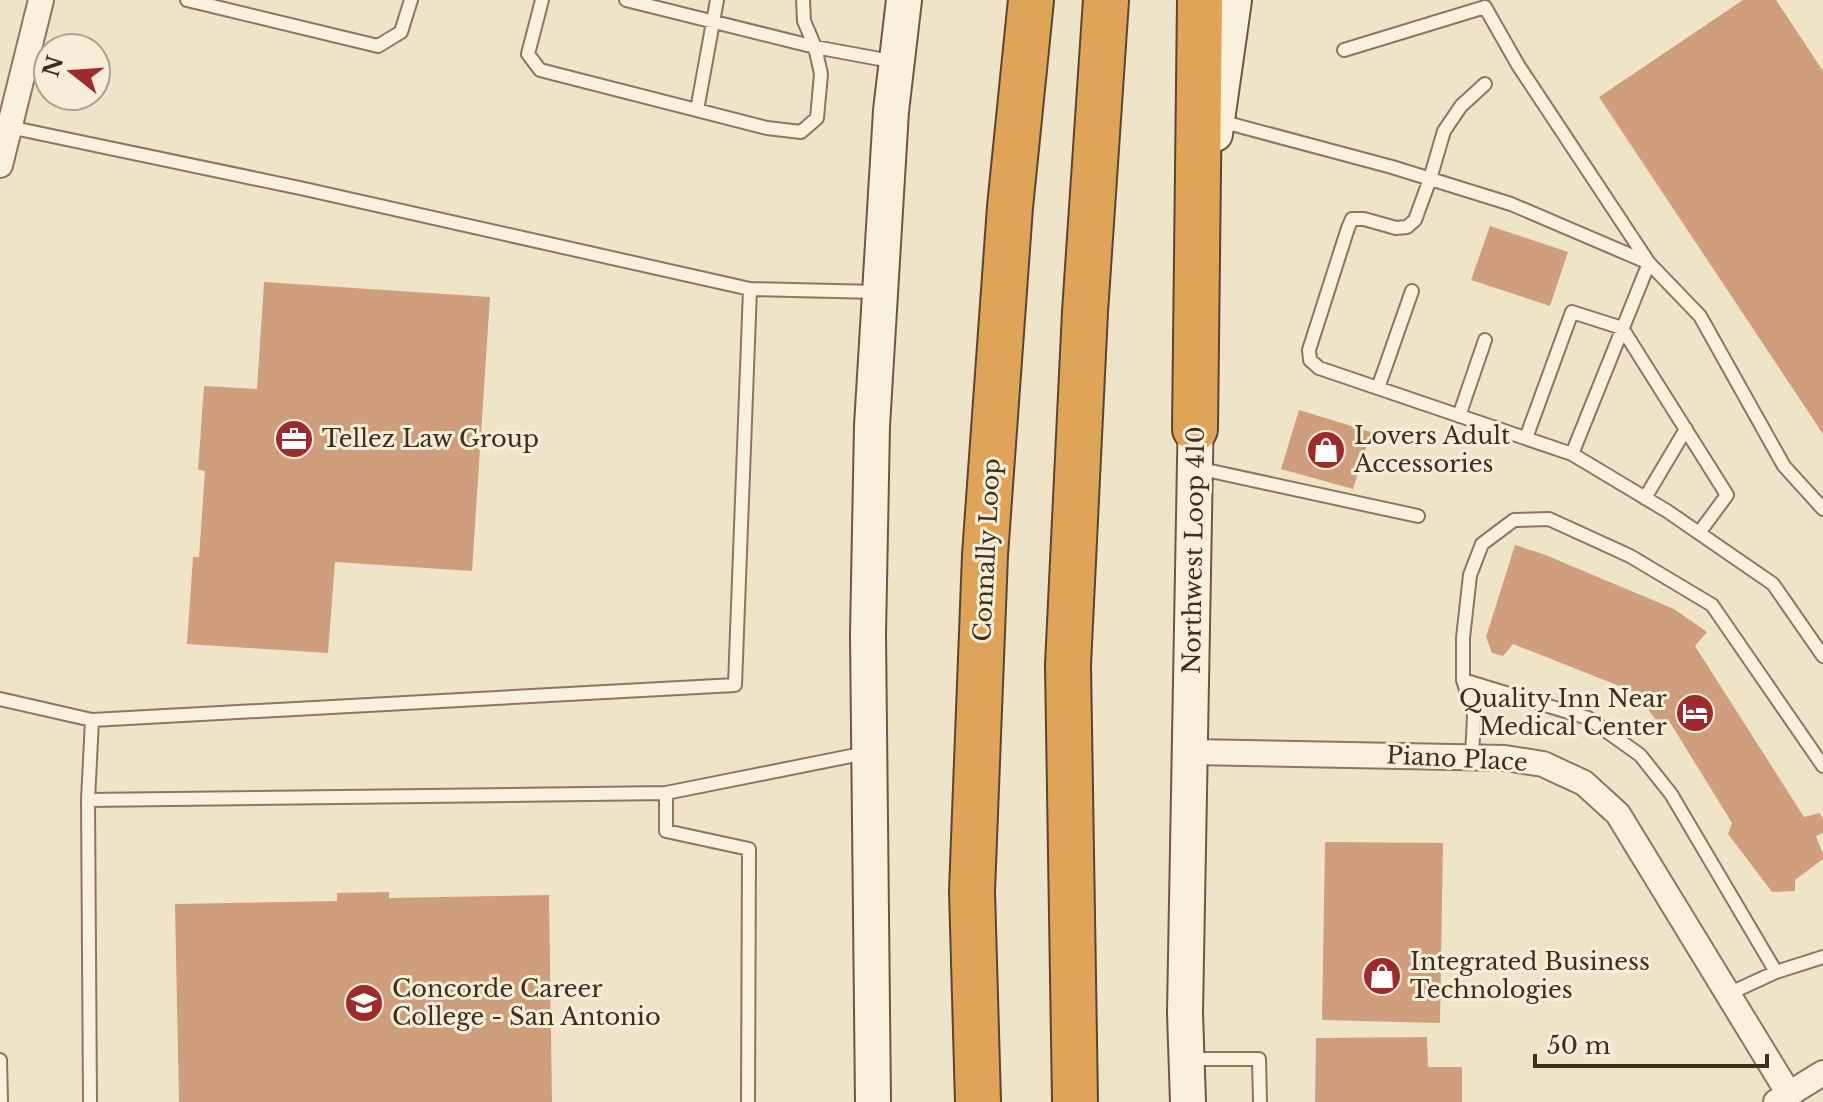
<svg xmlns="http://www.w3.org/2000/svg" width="1823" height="1102" font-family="'Libre Baskerville',serif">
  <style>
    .building { fill: #cf9f7d }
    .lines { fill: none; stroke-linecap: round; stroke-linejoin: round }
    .service-casing { stroke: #8d765c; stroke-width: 16 }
    .minor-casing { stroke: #8d765c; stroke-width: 28 }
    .secondary-casing { stroke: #6f573f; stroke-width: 38 }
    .motorway-casing { stroke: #5b4430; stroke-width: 48 }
    .service { stroke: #faf1dc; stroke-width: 12 }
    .minor { stroke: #faf1dc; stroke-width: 24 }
    .secondary { stroke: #faf1dc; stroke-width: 34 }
    .motorway { stroke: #e0a458; stroke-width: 44 }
    .labels { text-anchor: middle; stroke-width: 6; stroke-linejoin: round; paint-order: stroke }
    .poi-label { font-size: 24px; fill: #3d2e20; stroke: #f7eed8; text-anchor: start }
    .street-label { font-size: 24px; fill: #3d2e20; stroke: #f7eed8 }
  </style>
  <rect width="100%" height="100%" fill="#f0e4c8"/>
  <path class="building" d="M1743,0H1776L1823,71V434L1599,97Z
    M1490,226L1568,252L1550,306L1471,280Z
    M264,282L490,297L472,571L335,562L328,653L187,644L193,557H199L205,471L198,470L204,386L257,389Z
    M1299,410L1371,432L1353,489L1281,469Z
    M1515,545L1543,554L1674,609L1707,632L1695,646L1804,817L1820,813L1823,820V833L1816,836L1823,854V859L1795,880V891L1772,892L1728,834L1732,823L1671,724L1655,719L1647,708V697L1513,644L1503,656L1492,653L1486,637Z
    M1325,842L1443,843L1440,1023L1322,1020Z
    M389,892V898L549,895L552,1102H179L175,904L337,901V893Z
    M1427,1037L1428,1067H1462V1102H1315L1316,1038Z"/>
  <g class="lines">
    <g class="service-casing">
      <path id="service" d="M187,0L378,46L401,32L411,0
        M542,0L528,54L540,70L767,128L801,132L817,118L821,74L815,47L804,21L803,0
        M626,0L815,47L896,62
        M1344,50L1485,7L1518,65L1649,263L1572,454
        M1485,84L1461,106L1444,131L1430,179L1415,220L1407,227L1396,228L1364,219H1352L1348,228L1309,350L1310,360L1319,368L1572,454L1667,511L1773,584L1823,656
        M697,110L717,0
        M1220,121L1392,167L1511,204L1649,263L1700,316L1784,466L1823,509
        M9,127L300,188L750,289
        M1378,388L1412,291
        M1459,416L1485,340
        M1526,438L1572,312L1622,328L1727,495L1699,533
        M1197,468L1418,516
        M1645,498L1686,429
        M1463,680L1588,718L1640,755L1671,794L1776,972
        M0,699L92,720
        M1472,757L1474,715L1463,680V638L1470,575L1482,544L1514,520L1549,519L1630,556L1712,605L1823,766
        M666,793L866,753
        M88,800L90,1102
        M1728,994L1776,972L1823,957
        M1189,1059H1259L1260,1102
        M0,1060L1,1102
        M748,1102L749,849L666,831V793L88,800L92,720L735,685L750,289L877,292"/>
    </g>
    <g class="minor-casing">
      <path id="minor" d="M0,165L41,0
        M1191,752L1505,758L1543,764L1584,783L1618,814L1789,1094
        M1776,1102L1823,1073"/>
    </g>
    <g class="secondary-casing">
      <path id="secondary" d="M1215,134L1234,0
        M873,1102L868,634L872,426L891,111L904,0
        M1188,1102L1185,1013L1196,407"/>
    </g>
    <g class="motorway-casing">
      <path id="motorway" d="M1195,429L1200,0
        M978,1102L972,891L985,555L1010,207L1031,0
        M1075,1102L1068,665L1085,312L1106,0"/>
    </g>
    <use href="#service" class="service"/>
    <use href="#minor" class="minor"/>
    <use href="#secondary" class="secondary"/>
    <use href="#motorway" class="motorway"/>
  </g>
  <defs>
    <g id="office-disc" transform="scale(2)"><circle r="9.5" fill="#9e2a2b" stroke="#f7eed8"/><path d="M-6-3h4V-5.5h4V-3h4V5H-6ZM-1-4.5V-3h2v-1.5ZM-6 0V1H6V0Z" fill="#fff"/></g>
    <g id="shop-disc" transform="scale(2)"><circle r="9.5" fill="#9e2a2b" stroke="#f7eed8"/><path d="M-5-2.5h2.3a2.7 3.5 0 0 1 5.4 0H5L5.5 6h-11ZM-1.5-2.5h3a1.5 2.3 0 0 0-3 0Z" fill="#fff"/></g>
    <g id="hotel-disc" transform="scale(2)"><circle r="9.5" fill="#9e2a2b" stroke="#f7eed8"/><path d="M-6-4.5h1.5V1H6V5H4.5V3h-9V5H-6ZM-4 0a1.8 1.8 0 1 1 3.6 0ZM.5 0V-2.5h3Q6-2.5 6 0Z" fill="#fff"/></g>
    <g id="university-disc" transform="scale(2)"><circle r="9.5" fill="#9e2a2b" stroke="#f7eed8"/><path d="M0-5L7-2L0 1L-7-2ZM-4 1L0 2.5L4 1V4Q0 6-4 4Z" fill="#fff"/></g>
  </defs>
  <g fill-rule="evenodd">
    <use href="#office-disc" x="294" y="439"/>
    <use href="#shop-disc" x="1326" y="450"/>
    <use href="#hotel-disc" x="1695" y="713"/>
    <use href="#shop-disc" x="1382" y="976"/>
    <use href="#university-disc" x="364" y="1003"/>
  </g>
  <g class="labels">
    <g class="poi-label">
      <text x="1354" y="444">Lovers Adult<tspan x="1354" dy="28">Accessories</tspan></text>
      <text x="322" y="447">Tellez Law Group</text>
      <text x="1667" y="707" text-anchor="end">Quality Inn Near<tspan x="1667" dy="28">Medical Center</tspan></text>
      <text x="1410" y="970">Integrated Business<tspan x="1410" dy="28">Technologies</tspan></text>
      <text x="392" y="997">Concorde Career<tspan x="392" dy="28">College - San Antonio</tspan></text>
    </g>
    <g class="street-label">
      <text transform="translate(987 550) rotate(-87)" y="8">Connally Loop</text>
      <text transform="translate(1194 550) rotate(-89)" y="8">Northwest Loop 410</text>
      <text transform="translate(1457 759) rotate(3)" y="8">Piano Place</text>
    </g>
  </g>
  <g transform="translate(72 72) rotate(287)"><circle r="38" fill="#f7eed8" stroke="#ada18e" stroke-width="2"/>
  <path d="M0-6L14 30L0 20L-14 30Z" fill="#9e2a2b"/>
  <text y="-12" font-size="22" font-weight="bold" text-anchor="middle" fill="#3d2e20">N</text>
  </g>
  <path d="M1535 1054v12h232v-12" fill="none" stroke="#3d2e20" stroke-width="4"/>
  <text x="1547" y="1054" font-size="24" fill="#3d2e20" stroke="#f7eed8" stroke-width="6" paint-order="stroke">50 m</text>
</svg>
